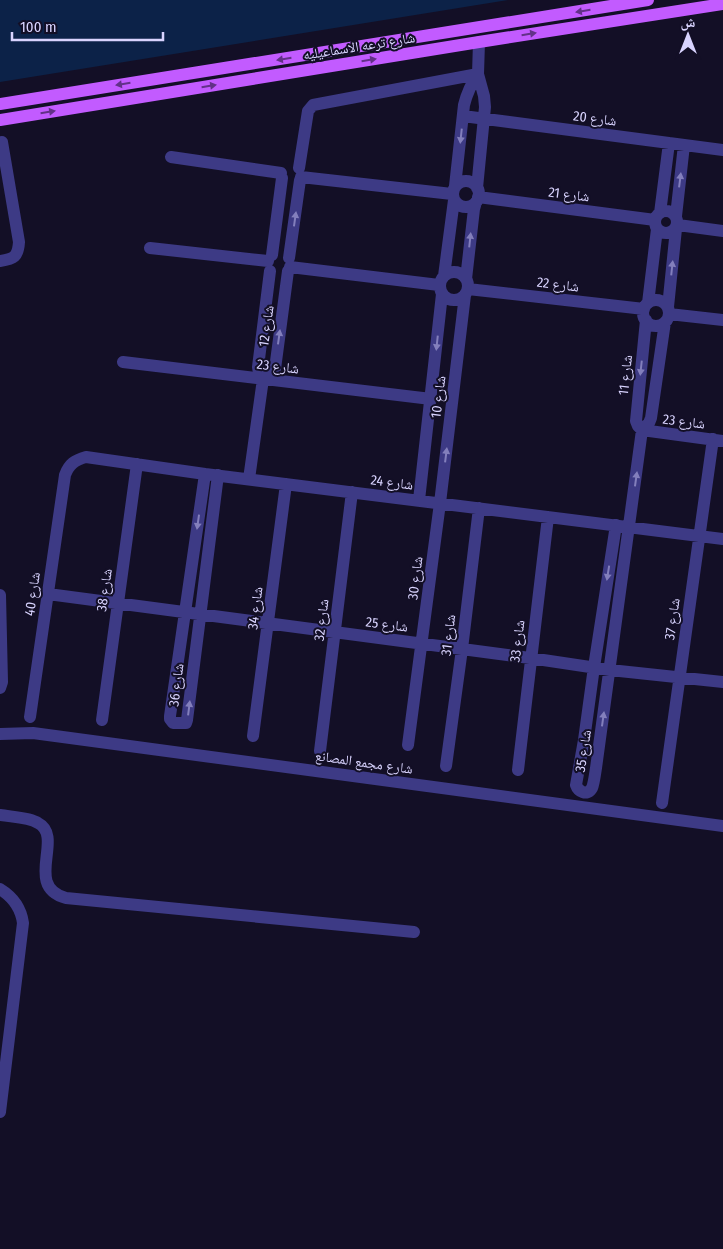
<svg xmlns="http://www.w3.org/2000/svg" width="723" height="1249" font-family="'Fira Sans Condensed','Noto Naskh Arabic',sans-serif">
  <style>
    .water { fill: #0c2248 }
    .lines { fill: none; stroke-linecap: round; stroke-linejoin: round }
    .minor { stroke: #3d3a85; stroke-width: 12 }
    .major { stroke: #c25bff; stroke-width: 12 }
    .oneway { fill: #623188 }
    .oneway2 { fill: #837fbc }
    .labels { text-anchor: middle; stroke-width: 4; stroke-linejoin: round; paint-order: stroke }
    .street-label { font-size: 14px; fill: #d9d4ff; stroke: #130f26 }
  </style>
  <rect width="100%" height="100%" fill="#130f26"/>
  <path class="water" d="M0,0H508L0,82Z"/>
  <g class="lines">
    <path class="minor" d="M463,116L723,150
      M0,143L2,142L19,242C18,257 14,259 0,261
      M171,157L281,173
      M299,168L308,111L313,105L478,74
      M301,177L452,194
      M453 194a13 13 0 1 1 26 0a13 13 0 1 1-26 0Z
      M455,186L464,105C467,93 471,84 478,74
      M477,188L485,107L484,96L478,74L479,42
      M478,197L655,220
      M655 222a11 11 0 1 1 22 0a11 11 0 1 1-22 0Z
      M660,213L669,143
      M676,216L684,145
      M678,225L723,231
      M150,248L268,261
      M272,255L282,178
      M289,258L300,180
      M290,267L439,285
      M440 286a14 14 0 1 1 28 0a14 14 0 1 1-28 0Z
      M444,276L454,200
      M466,279L474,209L476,202
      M468,289L644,309
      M643 313a13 13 0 1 1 26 0a13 13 0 1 1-26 0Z
      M648,303L657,229
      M668,307L676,229
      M669,314L723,320
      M123,362L431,399
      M263,379C269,377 272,374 275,369L288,271
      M642,430L638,426L636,421L646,320
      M642,430L723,441
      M205,474L170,716V719L173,723H186L187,720L218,475
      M249,479L263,379L259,373L258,367L270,271
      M419,500L442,294
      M616,525L594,667L584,740L576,785C578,791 587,797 592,788C594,783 595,774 596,768L642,430L649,423L651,418L665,322
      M48,594L530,658L610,670L723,682
      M0,595L2,682L0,688
      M30,717L65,475C69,464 75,460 86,457L205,474L723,539
      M102,720L137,464
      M0,734L33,733L723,826
      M253,736L286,484
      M408,745L440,503L465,295
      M320,751L352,492
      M446,766L462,649L479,508
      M518,770L548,517
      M662,803L713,439
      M0,815C11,817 29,817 38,823C65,837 23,886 66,898L414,932
      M0,889C13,897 21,908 23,923L0,1112"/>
    <path class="major" d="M0,104L648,0
      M0,120L479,42L723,4"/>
  </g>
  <defs><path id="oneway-solid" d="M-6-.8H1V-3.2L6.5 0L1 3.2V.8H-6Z" transform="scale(1.25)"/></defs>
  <g class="oneway">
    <use href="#oneway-solid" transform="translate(583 11) rotate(171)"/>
    <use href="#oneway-solid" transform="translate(529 34) rotate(-9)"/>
    <use href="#oneway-solid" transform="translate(284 59) rotate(171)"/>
    <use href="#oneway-solid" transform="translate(369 60) rotate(-9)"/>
    <use href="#oneway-solid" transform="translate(123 84) rotate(171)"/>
    <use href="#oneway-solid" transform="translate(209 86) rotate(-9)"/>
    <use href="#oneway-solid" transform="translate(48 112) rotate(-9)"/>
  </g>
  <g class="oneway2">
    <use href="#oneway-solid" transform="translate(461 136) rotate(96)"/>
    <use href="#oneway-solid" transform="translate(680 180) rotate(-83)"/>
    <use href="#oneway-solid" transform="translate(295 219) rotate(-82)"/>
    <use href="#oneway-solid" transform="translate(470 240) rotate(-84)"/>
    <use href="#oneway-solid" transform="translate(672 268) rotate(-84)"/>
    <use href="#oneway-solid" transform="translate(279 337) rotate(-82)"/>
    <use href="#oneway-solid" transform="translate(437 343) rotate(96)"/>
    <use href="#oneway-solid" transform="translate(641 368) rotate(96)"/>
    <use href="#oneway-solid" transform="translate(446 455) rotate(-83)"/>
    <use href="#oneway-solid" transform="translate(636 479) rotate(-82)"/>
    <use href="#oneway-solid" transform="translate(198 522) rotate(98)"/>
    <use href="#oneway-solid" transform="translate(608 573) rotate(99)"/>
    <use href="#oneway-solid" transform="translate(189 708) rotate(-83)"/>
    <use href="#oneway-solid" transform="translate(603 719) rotate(-82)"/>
  </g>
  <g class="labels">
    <g class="street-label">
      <text transform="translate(359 46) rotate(-9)" y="5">شارع ترعه الاسماعيليه</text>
      <text transform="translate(595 118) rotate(7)" y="5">شارع 20</text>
      <text transform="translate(569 194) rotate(7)" y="5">شارع 21</text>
      <text transform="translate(558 284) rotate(7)" y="5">شارع 22</text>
      <text transform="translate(266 326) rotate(-82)" y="5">شارع 12</text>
      <text transform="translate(278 366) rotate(7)" y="5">شارع 23</text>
      <text transform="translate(625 375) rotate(-84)" y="5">شارع 11</text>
      <text transform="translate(438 397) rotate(-83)" y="5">شارع 10</text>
      <text transform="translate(684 421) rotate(7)" y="5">شارع 23</text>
      <text transform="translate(392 482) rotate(7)" y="5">شارع 24</text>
      <text transform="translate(415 578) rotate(-83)" y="5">شارع 30</text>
      <text transform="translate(104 590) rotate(-82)" y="5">شارع 38</text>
      <text transform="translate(32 594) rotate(-82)" y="5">شارع 40</text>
      <text transform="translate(255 608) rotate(-83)" y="5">شارع 34</text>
      <text transform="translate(672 619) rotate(-82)" y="5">شارع 37</text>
      <text transform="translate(321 620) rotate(-83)" y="5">شارع 32</text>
      <text transform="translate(387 624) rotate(7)" y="5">شارع 25</text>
      <text transform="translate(448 635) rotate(-83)" y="5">شارع 31</text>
      <text transform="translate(517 641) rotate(-83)" y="5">شارع 33</text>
      <text transform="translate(176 685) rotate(-83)" y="5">شارع 36</text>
      <text transform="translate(583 751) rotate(-81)" y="5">شارع 35</text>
      <text transform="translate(364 762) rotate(8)" y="5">شارع مجمع المصانع</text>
    </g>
  </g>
  <g transform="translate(688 35)" stroke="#130f26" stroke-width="4" paint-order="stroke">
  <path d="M0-4L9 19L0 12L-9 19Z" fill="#d9d4ff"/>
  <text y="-8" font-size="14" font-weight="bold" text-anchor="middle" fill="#d9d4ff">ش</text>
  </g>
  <path d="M12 32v8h151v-8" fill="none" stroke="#d9d4ff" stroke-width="2.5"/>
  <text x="20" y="32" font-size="15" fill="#d9d4ff" stroke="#130f26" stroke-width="4" paint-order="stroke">100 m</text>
</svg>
